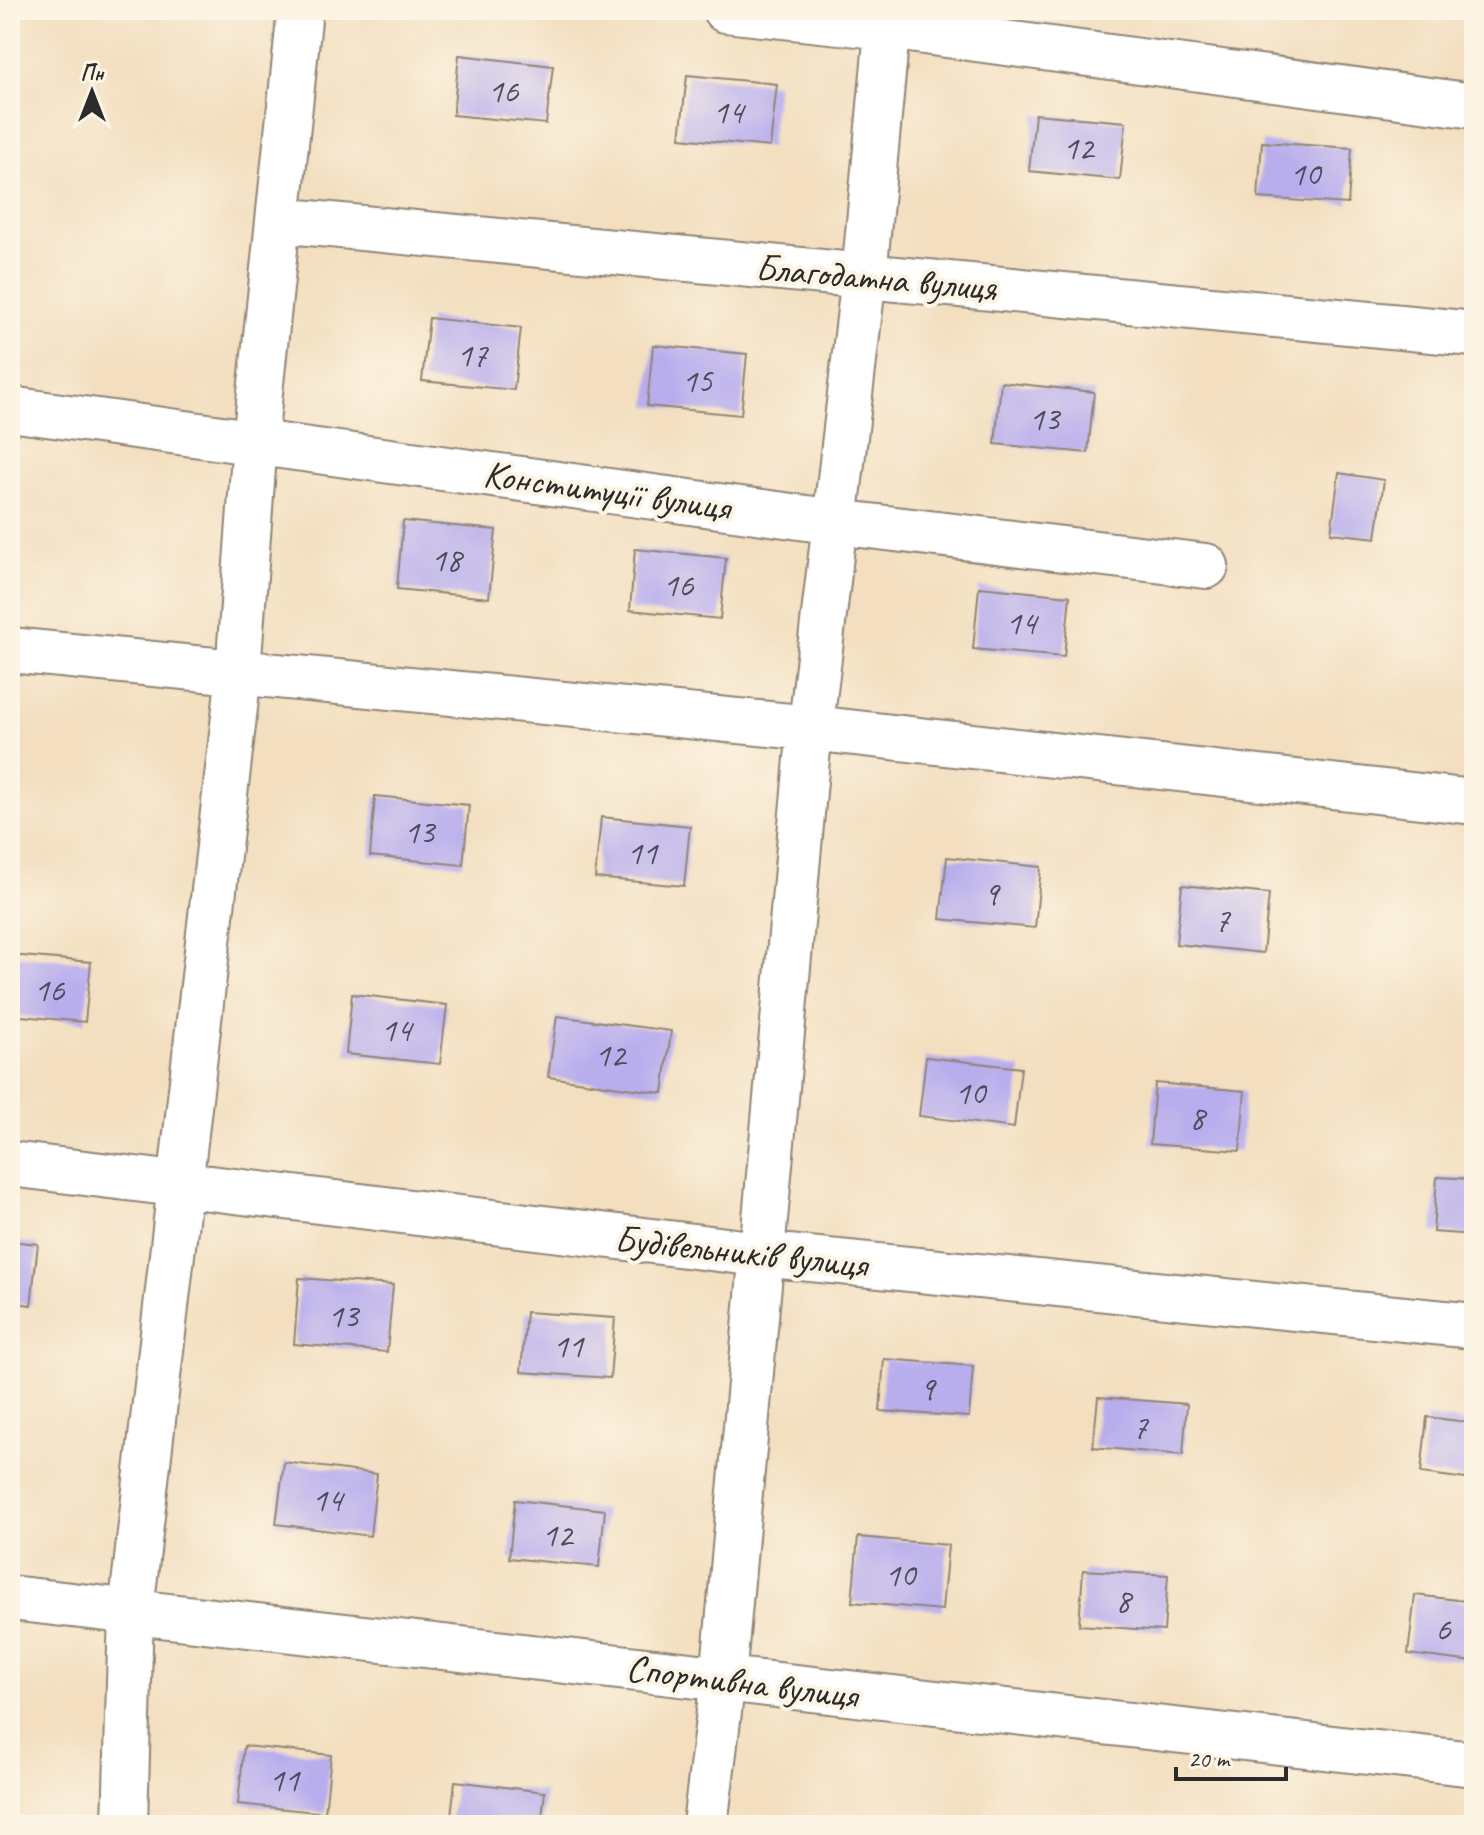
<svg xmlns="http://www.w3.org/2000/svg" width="1484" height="1835" font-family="Caveat,sans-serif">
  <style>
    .building { fill: #b8aded }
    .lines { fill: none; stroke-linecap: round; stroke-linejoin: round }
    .minor-casing { stroke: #8f8576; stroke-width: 48 }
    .minor { stroke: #fff; stroke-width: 44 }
    .labels { text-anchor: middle; stroke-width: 8; stroke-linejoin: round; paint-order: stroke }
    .number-label { font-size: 34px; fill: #4e4c5c }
    .street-label { font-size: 38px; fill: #2b2b2b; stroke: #fcf5e5 }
  </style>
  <rect width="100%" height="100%" fill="#fcf5e5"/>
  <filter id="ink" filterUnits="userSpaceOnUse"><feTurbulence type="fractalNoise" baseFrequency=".0125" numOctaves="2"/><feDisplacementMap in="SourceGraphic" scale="16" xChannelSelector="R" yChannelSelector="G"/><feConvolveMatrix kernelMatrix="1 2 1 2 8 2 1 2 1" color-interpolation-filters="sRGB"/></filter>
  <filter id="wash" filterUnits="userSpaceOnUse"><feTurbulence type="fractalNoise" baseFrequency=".006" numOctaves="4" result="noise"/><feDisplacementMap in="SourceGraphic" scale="32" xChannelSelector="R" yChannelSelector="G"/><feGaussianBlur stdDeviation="1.8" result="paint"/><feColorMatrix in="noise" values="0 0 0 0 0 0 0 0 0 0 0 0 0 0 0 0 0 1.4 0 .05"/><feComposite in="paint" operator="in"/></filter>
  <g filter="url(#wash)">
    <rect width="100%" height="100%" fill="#f3dfc0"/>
    <g id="blocks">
      <path class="building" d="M459,55L553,66L546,124L453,115Z
        M687,75L777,84L770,147L680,138Z
        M1035,114L1126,122L1120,180L1029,171Z
        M1262,142L1352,148L1348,204L1258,198Z
        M429,318L521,328L514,390L422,381Z
        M653,345L747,354L741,415L647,406Z
        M1001,382L1094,392L1088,453L995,444Z
        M1339,473L1384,480L1376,538L1331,533Z
        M403,521L496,530L489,598L397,589Z
        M635,549L726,558L720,619L630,610Z
        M979,587L1070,596L1064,657L973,649Z
        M375,796L469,805L463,865L370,856Z
        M601,817L690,826L684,886L595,878Z
        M947,857L1041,867L1035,928L940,919Z
        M1182,885L1269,894L1263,953L1176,944Z
        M10,955L91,962L85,1022L10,1015Z
        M352,994L447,1005L440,1064L346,1054Z
        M557,1016L671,1031L663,1093L548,1077Z
        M926,1057L1021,1068L1014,1128L919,1116Z
        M1155,1083L1245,1091L1240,1151L1150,1144Z
        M1437,1177L1474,1179V1235L1433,1232Z
        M10,1241L38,1244L31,1305L10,1302Z
        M299,1278L393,1285L387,1352L294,1344Z
        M526,1312L615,1318L610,1378L521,1372Z
        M884,1359L973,1366L969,1417L880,1411Z
        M1098,1397L1187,1404L1183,1455L1093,1447Z
        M1427,1417L1474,1423V1480L1421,1473Z
        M284,1462L377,1474L370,1536L276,1524Z
        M515,1500L605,1510L599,1567L509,1558Z
        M858,1537L948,1545L942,1610L852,1602Z
        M1083,1570L1168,1575L1164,1631L1079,1625Z
        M1415,1595L1474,1602V1662L1408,1654Z
        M244,1746L331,1755L325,1813L238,1804Z
        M455,1781L545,1792L541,1825H450Z"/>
    </g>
  </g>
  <g filter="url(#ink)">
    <use href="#blocks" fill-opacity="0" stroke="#8f8576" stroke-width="2"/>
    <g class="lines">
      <g class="minor-casing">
        <path id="minor" d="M725,10L887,27L1474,106
          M278,220L1474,334
          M10,409L836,522L1206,566
          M10,650L811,728L1474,802
          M10,1164L760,1254L1474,1326
          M10,1598L1474,1764
          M125,1825L131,1611L236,699L255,441L300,10
          M705,1825L723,1679L807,759L864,276L889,10"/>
      </g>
      <use href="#minor" class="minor"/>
    </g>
  </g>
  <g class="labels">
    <g class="number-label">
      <text x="503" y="102">16</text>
      <text x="728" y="123">14</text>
      <text x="1078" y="159">12</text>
      <text x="1305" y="185">10</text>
      <text x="472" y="366">17</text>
      <text x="697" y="392">15</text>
      <text x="1044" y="430">13</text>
      <text x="446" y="571">18</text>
      <text x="678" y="596">16</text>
      <text x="1021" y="634">14</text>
      <text x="419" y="843">13</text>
      <text x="642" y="864">11</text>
      <text x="991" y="905">9</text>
      <text x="1222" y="931">7</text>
      <text x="49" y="1001">16</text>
      <text x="396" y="1041">14</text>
      <text x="610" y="1066">12</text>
      <text x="970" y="1104">10</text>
      <text x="1197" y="1129">8</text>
      <text x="343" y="1327">13</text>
      <text x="568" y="1357">11</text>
      <text x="927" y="1400">9</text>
      <text x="1140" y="1438">7</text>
      <text x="327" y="1511">14</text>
      <text x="557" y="1546">12</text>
      <text x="900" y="1586">10</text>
      <text x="1123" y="1612">8</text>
      <text x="1443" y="1640">6</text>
      <text x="284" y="1791">11</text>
    </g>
    <g class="street-label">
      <text transform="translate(876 277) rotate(5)" y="13">Благодатна вулиця</text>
      <text transform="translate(607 490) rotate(8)" y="13">Конституції вулиця</text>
      <text transform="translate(741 1251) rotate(6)" y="13">Будівельників вулиця</text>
      <text transform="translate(742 1681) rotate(7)" y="13">Спортивна вулиця</text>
    </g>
  </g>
  <rect width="1484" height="1835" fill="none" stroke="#fcf5e5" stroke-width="40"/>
  <g transform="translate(92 92)" stroke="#fcf5e5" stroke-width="6" paint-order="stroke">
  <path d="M0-6L14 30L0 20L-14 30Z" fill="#2b2b2b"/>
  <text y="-12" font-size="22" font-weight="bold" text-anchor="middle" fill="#2b2b2b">Пн</text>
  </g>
  <path d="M1176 1767v12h110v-12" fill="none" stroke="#2b2b2b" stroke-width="4"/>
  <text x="1188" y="1767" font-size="24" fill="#2b2b2b" stroke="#fcf5e5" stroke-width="6" paint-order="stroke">20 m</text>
</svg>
